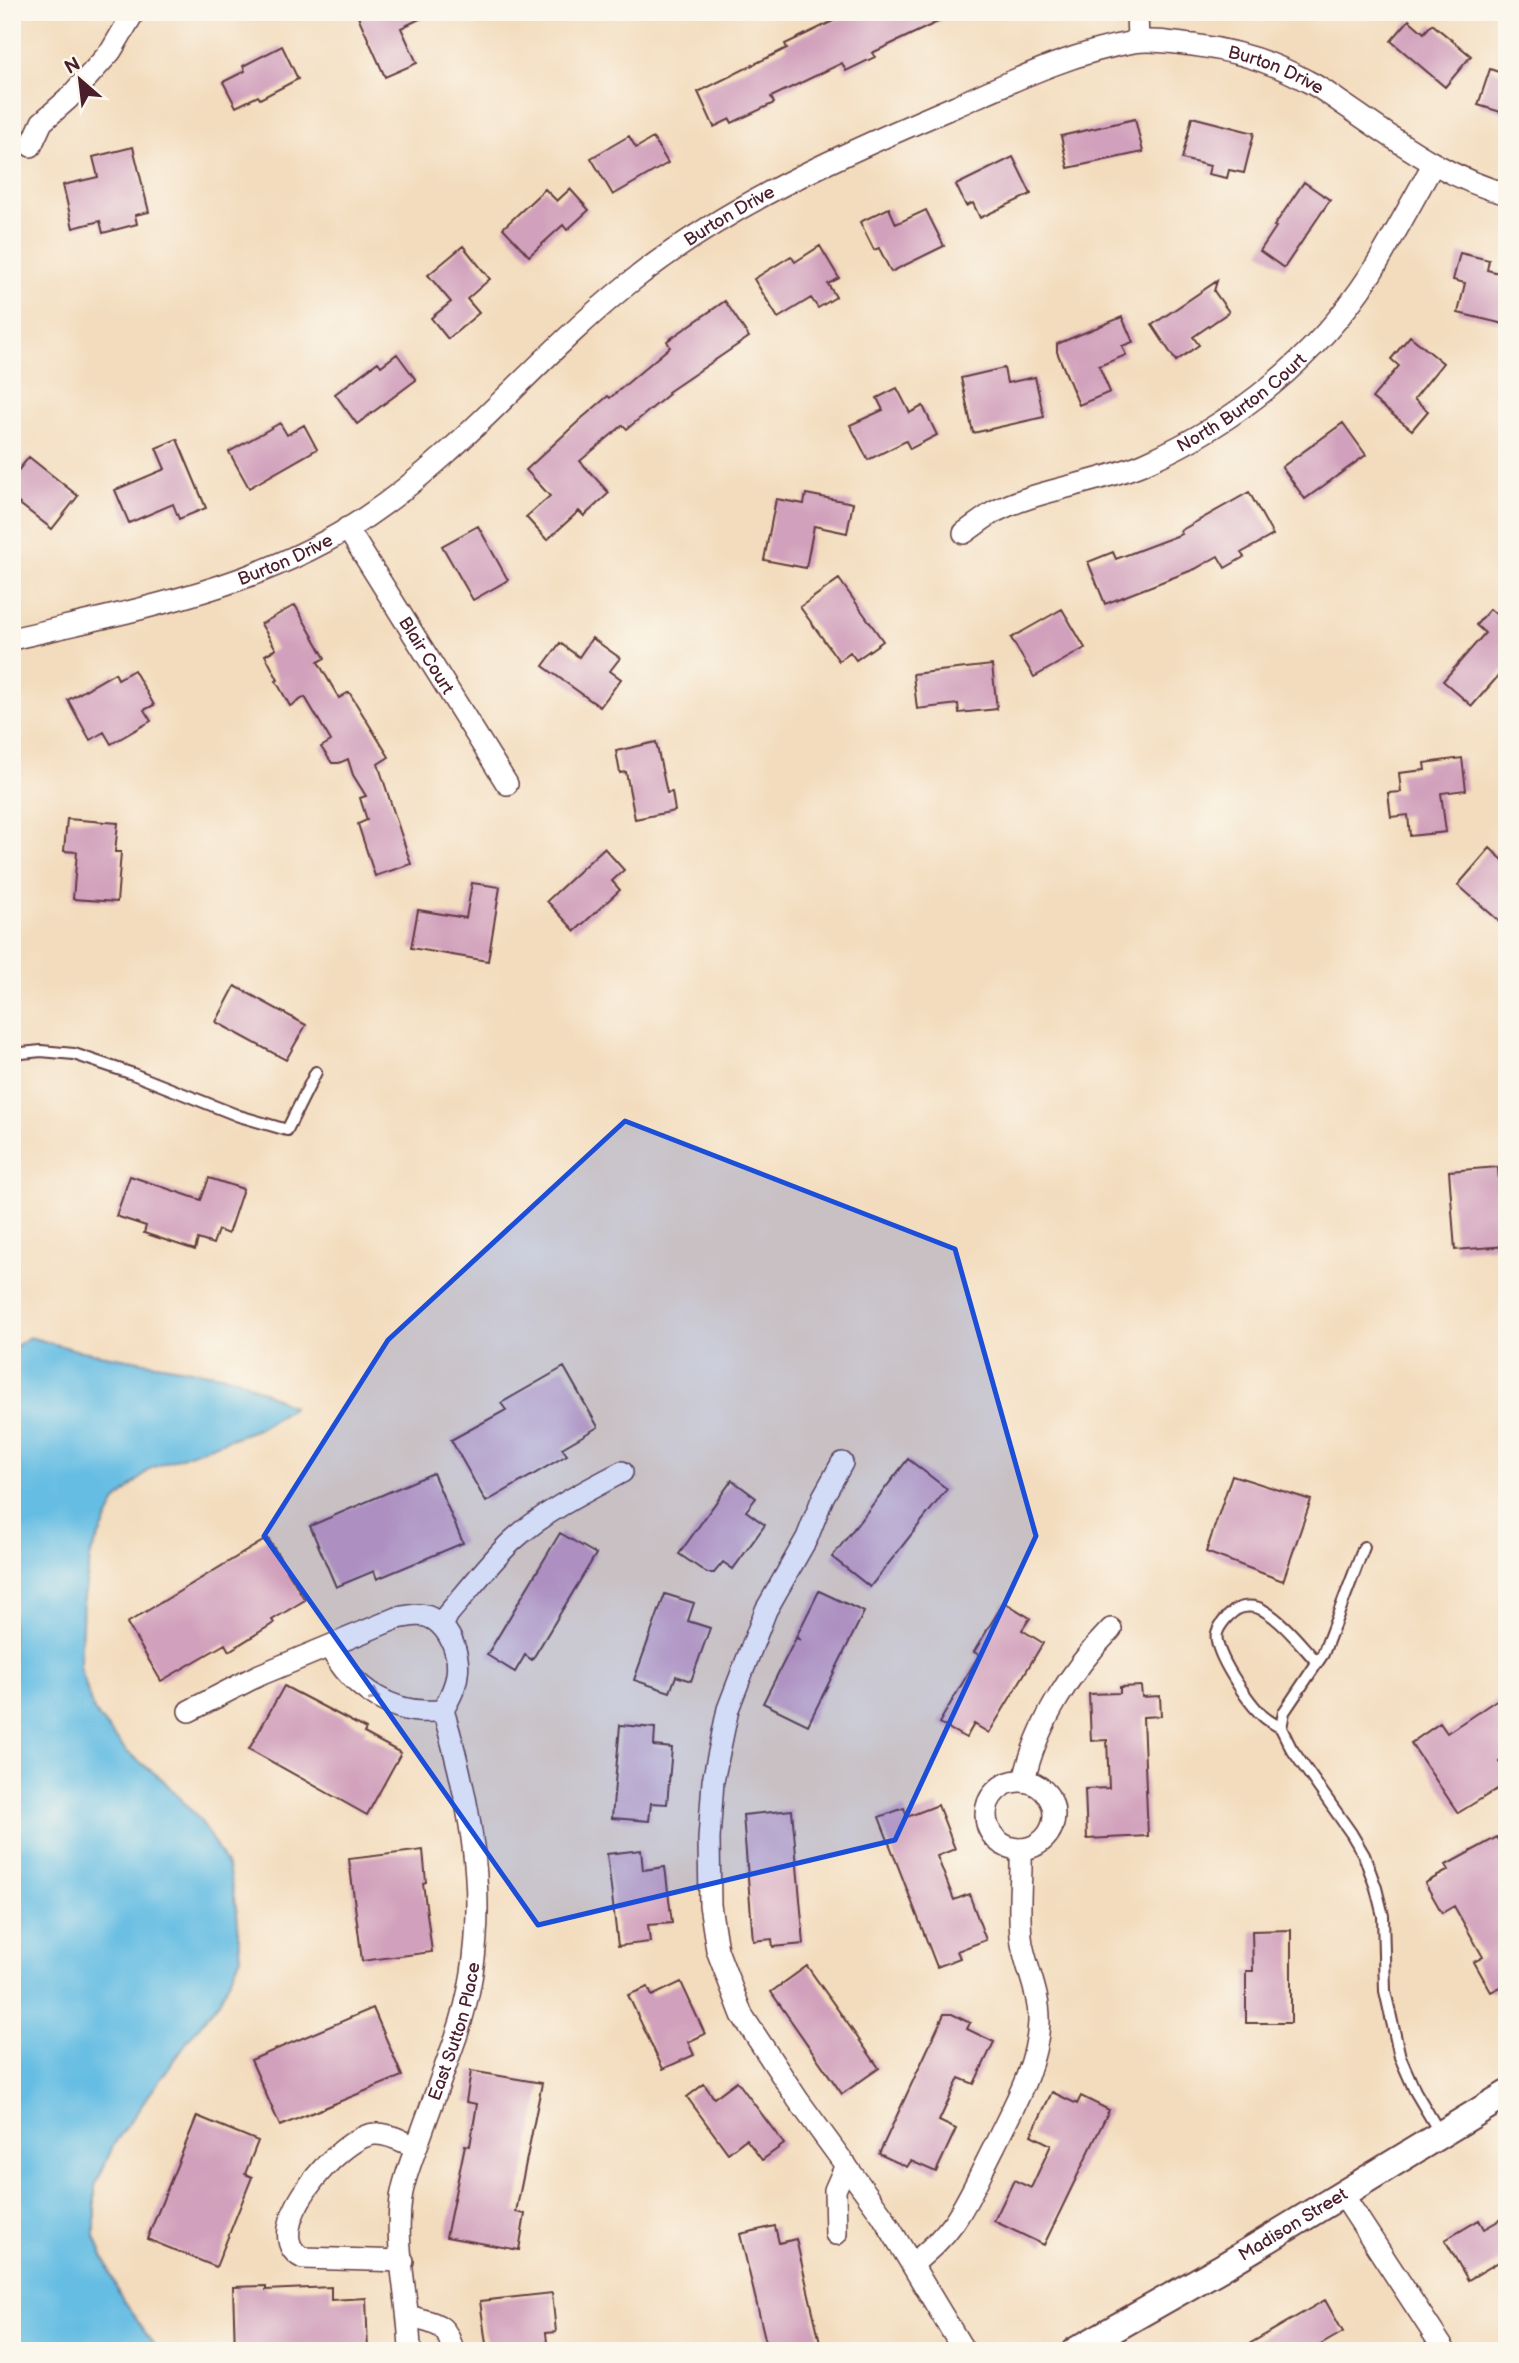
<svg xmlns="http://www.w3.org/2000/svg" width="1519" height="2363" font-family="'Balsamiq Sans',sans-serif">
  <style>
    .water { fill: #66bde3; stroke: #586e87; stroke-width: 2 }
    .building { fill: #d1a0bc }
    .lines { fill: none; stroke-linecap: round; stroke-linejoin: round }
    .service-casing { stroke: #633b41; stroke-width: 14 }
    .minor-casing { stroke: #633b41; stroke-width: 24 }
    .tertiary-casing { stroke: #633b41; stroke-width: 30 }
    .service { stroke: #fff; stroke-width: 10 }
    .minor { stroke: #fff; stroke-width: 21 }
    .tertiary { stroke: #fff; stroke-width: 26 }
    .oneway { stroke: #ae9aa0 }
    .marked { fill: #1d4ed8; fill-opacity: 0.2; stroke: #1d4ed8; stroke-width: 5; stroke-linejoin: round }
    .labels { text-anchor: middle; stroke-width: 5; stroke-linejoin: round; paint-order: stroke }
    .street-label { font-size: 18px; fill: #4a1f2b; stroke: #fbf7ec }
  </style>
  <rect width="100%" height="100%" fill="#fbf7ec"/>
  <filter id="ink" filterUnits="userSpaceOnUse"><feTurbulence type="fractalNoise" baseFrequency=".0143" numOctaves="2"/><feDisplacementMap in="SourceGraphic" scale="14" xChannelSelector="R" yChannelSelector="G"/><feConvolveMatrix kernelMatrix="1 2 1 2 8 2 1 2 1" color-interpolation-filters="sRGB"/></filter>
  <filter id="wash" filterUnits="userSpaceOnUse"><feTurbulence type="fractalNoise" baseFrequency=".00686" numOctaves="4" result="noise"/><feDisplacementMap in="SourceGraphic" scale="28" xChannelSelector="R" yChannelSelector="G"/><feGaussianBlur stdDeviation="1.57" result="paint"/><feColorMatrix in="noise" values="0 0 0 0 0 0 0 0 0 0 0 0 0 0 0 0 0 1.4 0 .05"/><feComposite in="paint" operator="in"/></filter>
  <g filter="url(#wash)">
    <rect width="100%" height="100%" fill="#f3dcbd"/>
    <path class="water" d="M29,1337L76,1350L237,1378L293,1407L257,1429L151,1468L116,1501L91,1553L83,1603L80,1666L93,1710L126,1751L162,1779L200,1820L228,1867L237,1913L241,1957L220,2000L189,2039L114,2144L95,2186V2237L119,2294L158,2351H12V1349Z"/>
    <g id="blocks">
      <path class="building" d="M356,12H434L401,28L417,63L385,77Z
        M852,12H959L872,53L875,57L846,71L842,63L771,97L774,103L732,123L730,119L714,127L698,92L787,48L785,44Z
        M1409,20L1424,33L1432,24L1471,56L1445,87L1391,41Z
        M282,46L298,79L260,99L258,96L236,107L223,82L245,71L243,66Z
        M1490,69L1507,75V114L1478,105Z
        M1192,117L1254,133L1244,173L1229,170L1227,178L1208,174L1210,166L1182,159Z
        M1135,119L1143,152L1068,168L1061,136Z
        M629,136L636,148L653,138L668,163L613,195L591,158Z
        M133,147L149,212L135,215L137,224L103,233L100,221L73,228L63,185L98,177L93,157Z
        M1013,157L1031,194L980,218L973,203L966,206L956,185Z
        M1304,182L1330,200L1284,268L1260,251L1276,227L1274,226Z
        M545,189L557,201L570,189L589,210L567,230L563,225L529,256L503,228Z
        M889,208L896,224L926,210L944,246L891,272L879,248L874,250L860,222Z
        M463,246L490,279L467,299L479,313L448,339L431,318L451,302L428,275Z
        M820,246L839,278L828,284L836,297L818,308L811,298L778,318L754,279L791,256L795,262Z
        M1460,253L1489,260L1487,270L1507,275V314L1504,324L1458,313L1465,283L1453,280Z
        M1217,281L1214,291L1229,312L1193,337L1199,345L1176,361L1152,325Z
        M725,301L749,337L668,392L669,394L627,429L623,425L580,461L609,493L584,516L579,511L547,540L526,517L550,496L526,470L582,418L608,396L610,398L670,347L667,341Z
        M1122,317L1133,342L1122,346L1126,355L1099,366L1110,392L1079,405L1057,352V344Z
        M1410,336L1443,363L1414,399L1428,411L1412,430L1372,398L1399,366L1391,359Z
        M397,354L416,380L357,424L335,394L378,362L381,366Z
        M1004,368L1007,383L1035,377L1044,417L973,433L961,378Z
        M897,388L910,413L923,406L937,435L910,449L906,441L868,460L850,425L883,410L877,398Z
        M280,423L287,435L304,425L317,449L249,488L229,452Z
        M1343,423L1366,455L1305,499L1282,467Z
        M177,439L206,508L179,519L173,504L129,523L115,490L165,469L156,448Z
        M29,457L78,496L52,529L12,498V478Z
        M1249,492L1273,535L1241,553L1244,557L1225,568L1218,556L1195,569L1105,604L1088,562L1113,552L1116,559L1182,534L1180,531Z
        M806,494L853,503L847,533L814,526L806,568L764,560L776,499L804,504Z
        M478,526L508,580L473,600L442,546Z
        M839,579L883,641L856,660L850,652L839,661L800,607Z
        M295,605L325,658L318,662L339,698L349,692L389,757L378,764L411,864L375,876L358,824L367,820L360,798L366,796L353,775L348,759L339,763H332L321,747L331,741L305,697L290,706L276,681L278,680L265,655L276,649L261,624Z
        M1062,609L1085,648L1034,677L1011,638Z
        M1490,609L1499,617L1507,609V666L1472,706L1443,681L1485,633L1476,625Z
        M592,638L620,658L610,671L621,679L600,707L543,666L560,643L579,657Z
        M992,665L997,709L959,713L958,704L917,709L913,674Z
        M134,670L154,705L144,710L151,721L111,744L104,732L90,740L68,700L115,673L118,679Z
        M656,742L667,793L672,792L675,811L635,819L626,772L620,773L616,751Z
        M1462,758L1466,790L1441,793L1446,832L1410,836L1408,815L1391,817L1388,793L1401,792L1399,773L1425,770L1424,763Z
        M67,819L118,823L115,852H121L117,902L73,899L77,852L64,851Z
        M604,848L624,870L612,881L620,890L575,931L547,901Z
        M1490,848L1507,864V928L1458,885Z
        M472,883L500,887L488,961L411,948L418,910L466,918Z
        M235,986L306,1025L286,1060L216,1022Z
        M1498,1167L1502,1219L1507,1218V1246L1455,1250L1449,1171Z
        M130,1176L201,1200L209,1178L243,1189L228,1234L218,1230L213,1244L198,1239L195,1250L144,1233L146,1226L116,1216Z
        M564,1367L598,1427L562,1448L567,1455L486,1502L451,1440L506,1410L501,1403Z
        M908,1459L947,1489L870,1587L832,1557Z
        M433,1473L463,1543L377,1579L374,1571L336,1587L310,1526Z
        M1232,1475L1311,1500L1283,1581L1206,1552Z
        M732,1480L756,1498L746,1511L765,1525L733,1569L723,1562L714,1573H707L679,1554Z
        M560,1533L596,1554L532,1660L525,1655L515,1672L487,1655Z
        M268,1538L305,1600L272,1620L274,1623L229,1651L225,1644L161,1681L127,1623Z
        M819,1591L864,1612L808,1725L763,1703L796,1638L801,1640L796,1637Z
        M665,1594L694,1603L688,1621L710,1628L691,1681L676,1676L670,1692L634,1680Z
        M1004,1602L1030,1618L1022,1630L1043,1643L989,1733L974,1724L966,1738L939,1723L979,1655L974,1652Z
        M284,1686L366,1729L364,1733L401,1753L367,1815L249,1749Z
        M1141,1686L1142,1697L1160,1696L1161,1716L1143,1717L1148,1836L1087,1839L1085,1789L1109,1788L1107,1740L1091,1741L1089,1694L1120,1693V1687Z
        M1507,1693V1756L1499,1762L1507,1774V1783L1458,1813L1411,1743L1440,1723L1447,1733Z
        M620,1725L655,1728L654,1746L672,1748L667,1804L651,1803L649,1821L612,1818Z
        M938,1805L955,1849L937,1856L954,1900L969,1894L986,1940L957,1951L960,1958L937,1967L879,1817L904,1808L907,1817Z
        M792,1810L804,1944L773,1947L772,1939L753,1941L743,1815Z
        M1497,1837L1507,1854V1984L1491,1992L1474,1962L1483,1957L1454,1906L1442,1913L1425,1883L1449,1870L1446,1865Z
        M423,1850L426,1882L423,1883L432,1952L362,1961L349,1859Z
        M641,1850L643,1870L665,1867L672,1923L648,1925L650,1942L618,1946L607,1854Z
        M1291,1930V2023H1246V1971H1253L1252,1931Z
        M807,1966L879,2068L842,2094L771,1992Z
        M681,1982L705,2034L688,2042L694,2055L663,2069L628,1995L648,1987L652,1996Z
        M373,2008L402,2076L280,2126L251,2060Z
        M944,2014H952L970,2023L967,2029L994,2042L974,2084L959,2078L939,2121L956,2129L936,2172L911,2161L907,2167L879,2154Z
        M471,2071L542,2083L516,2212L525,2214L519,2250L446,2237L465,2145L470,2146L477,2104L466,2102Z
        M737,2081L784,2144L762,2160L746,2139L728,2153L687,2097L704,2084L714,2098Z
        M1052,2092L1077,2104L1081,2096L1109,2110L1044,2245L994,2221L1014,2180L1031,2188L1051,2145L1031,2135Z
        M197,2116L258,2141L245,2174L252,2177L216,2267L147,2239Z
        M1507,2216V2257L1468,2280L1445,2240L1479,2220L1484,2229Z
        M775,2226L779,2243L796,2239L820,2342L797,2347L798,2351H768L740,2234Z
        M266,2286V2290L331,2287V2300L366,2298L368,2351H235L233,2287Z
        M552,2293L556,2332L546,2333L548,2351H487L480,2301Z
        M1325,2300L1343,2332L1310,2351H1237Z"/>
    </g>
  </g>
  <g filter="url(#ink)">
    <use href="#blocks" fill-opacity="0" stroke="#633b41" stroke-width="2"/>
    <g class="lines">
      <g class="service-casing">
        <path id="service" d="M12,1054L41,1051L74,1054L133,1074L239,1116L287,1130L316,1072
          M1364,1547L1323,1654L1284,1712L1281,1728L1291,1748L1351,1833L1364,1855L1376,1888L1383,1916L1385,1991L1400,2057L1415,2091L1441,2135
          M1281,1728C1275,1724 1268,1721 1263,1716C1249,1704 1212,1650 1217,1633C1219,1626 1227,1616 1233,1612C1241,1605 1255,1605 1263,1610C1284,1622 1301,1645 1317,1662
          M1497,2351L1507,2344"/>
      </g>
      <g class="minor-casing">
        <g id="minor">
          <path d="M1137,12L1138,41"/>
          <path d="M31,146L42,122L68,99L111,51L134,12"/>
          <path id="s1" d="M347,528L507,784"/>
          <path id="s2" d="M964,533C974,526 984,518 994,512C1041,488 1097,484 1145,463C1236,423 1316,358 1370,275C1392,240 1412,201 1433,165"/>
          <path id="s3" d="M12,639C134,610 261,588 366,517C464,451 536,358 628,284C732,201 844,154 965,102C1019,78 1075,52 1134,42C1152,39 1175,43 1193,45C1232,50 1273,62 1307,81C1320,87 1331,96 1343,104C1395,139 1445,178 1507,194"/>
          <path d="M842,1463L823,1497L807,1538L766,1610L728,1709L713,1781L709,1839L710,1905L717,1950L742,2015L798,2100L882,2215L964,2351"/>
          <path d="M442,1626L448,1614C469,1590 489,1563 512,1541C544,1512 584,1492 622,1472"/>
          <path d="M189,1711L257,1676L397,1618C404,1617 412,1615 419,1615C445,1616 461,1651 457,1674C456,1687 449,1699 443,1710C395,1718 351,1688 330,1647"/>
          <path d="M1024,1781C1036,1725 1071,1670 1111,1629"/>
          <circle cx="1020" cy="1815" r="34"/>
          <path d="M1343,2195L1445,2351"/>
          <path d="M836,2234L835,2190L846,2165"/>
          <path d="M403,2261L303,2258C255,2236 338,2136 375,2134C389,2133 403,2142 416,2147"/>
          <path d="M913,2264C928,2251 942,2239 954,2222C970,2199 981,2172 994,2147C1013,2107 1037,2068 1039,2022C1040,1995 1027,1970 1022,1944C1017,1913 1022,1881 1021,1849"/>
          <path d="M409,2316C436,2325 446,2321 453,2351"/>
          <path id="s4" d="M410,2351C409,2300 394,2248 401,2198C404,2177 413,2157 420,2137C432,2104 444,2071 456,2037C494,1927 475,1819 443,1710"/>
        </g>
      </g>
      <g class="tertiary-casing">
        <g id="tertiary">
          <path id="s5" d="M1075,2351L1221,2268L1507,2094"/>
        </g>
      </g>
      <use href="#service" class="service"/>
      <use href="#minor" class="minor"/>
      <use href="#tertiary" class="tertiary"/>
    </g>
    <defs><path id="oneway-chevron" d="M-2-3.5L2.5 0L-2 3.5" fill="none" stroke-width="1.6" stroke-linecap="round" stroke-linejoin="round" transform="scale(1.75)"/></defs>
    <use class="oneway" href="#oneway-chevron" transform="translate(375 1696) rotate(26)"/>
  </g>
  <path class="marked" d="M625,1121L955,1249L1036,1536L895,1840L538,1925L264,1536L388,1340Z"/>
  <g class="labels">
    <g class="street-label">
      <text dy="6" stroke="none"><textPath href="#s3" startOffset="1438">Burton Drive</textPath></text>
      <text dy="6" stroke="none"><textPath href="#s3" startOffset="850">Burton Drive</textPath></text>
      <text dy="6" stroke="none"><textPath href="#s2" startOffset="310">North Burton Court</textPath></text>
      <text dy="6" stroke="none"><textPath href="#s3" startOffset="285">Burton Drive</textPath></text>
      <text dy="6" stroke="none"><textPath href="#s1" startOffset="150">Blair Court</textPath></text>
      <text dy="6" stroke="none"><textPath href="#s4" startOffset="329">East Sutton Place</textPath></text>
      <text dy="6" stroke="none"><textPath href="#s5" startOffset="252">Madison Street</textPath></text>
    </g>
  </g>
  <rect width="1519" height="2363" fill="none" stroke="#fbf7ec" stroke-width="42"/>
  <g transform="translate(80 80) rotate(332)" stroke="#fbf7ec" stroke-width="5" paint-order="stroke">
  <path d="M0-5L12 26L0 18L-12 26Z" fill="#4a1f2b"/>
  <text y="-10" font-size="19" font-weight="bold" text-anchor="middle" fill="#4a1f2b">N</text>
  </g>
</svg>
